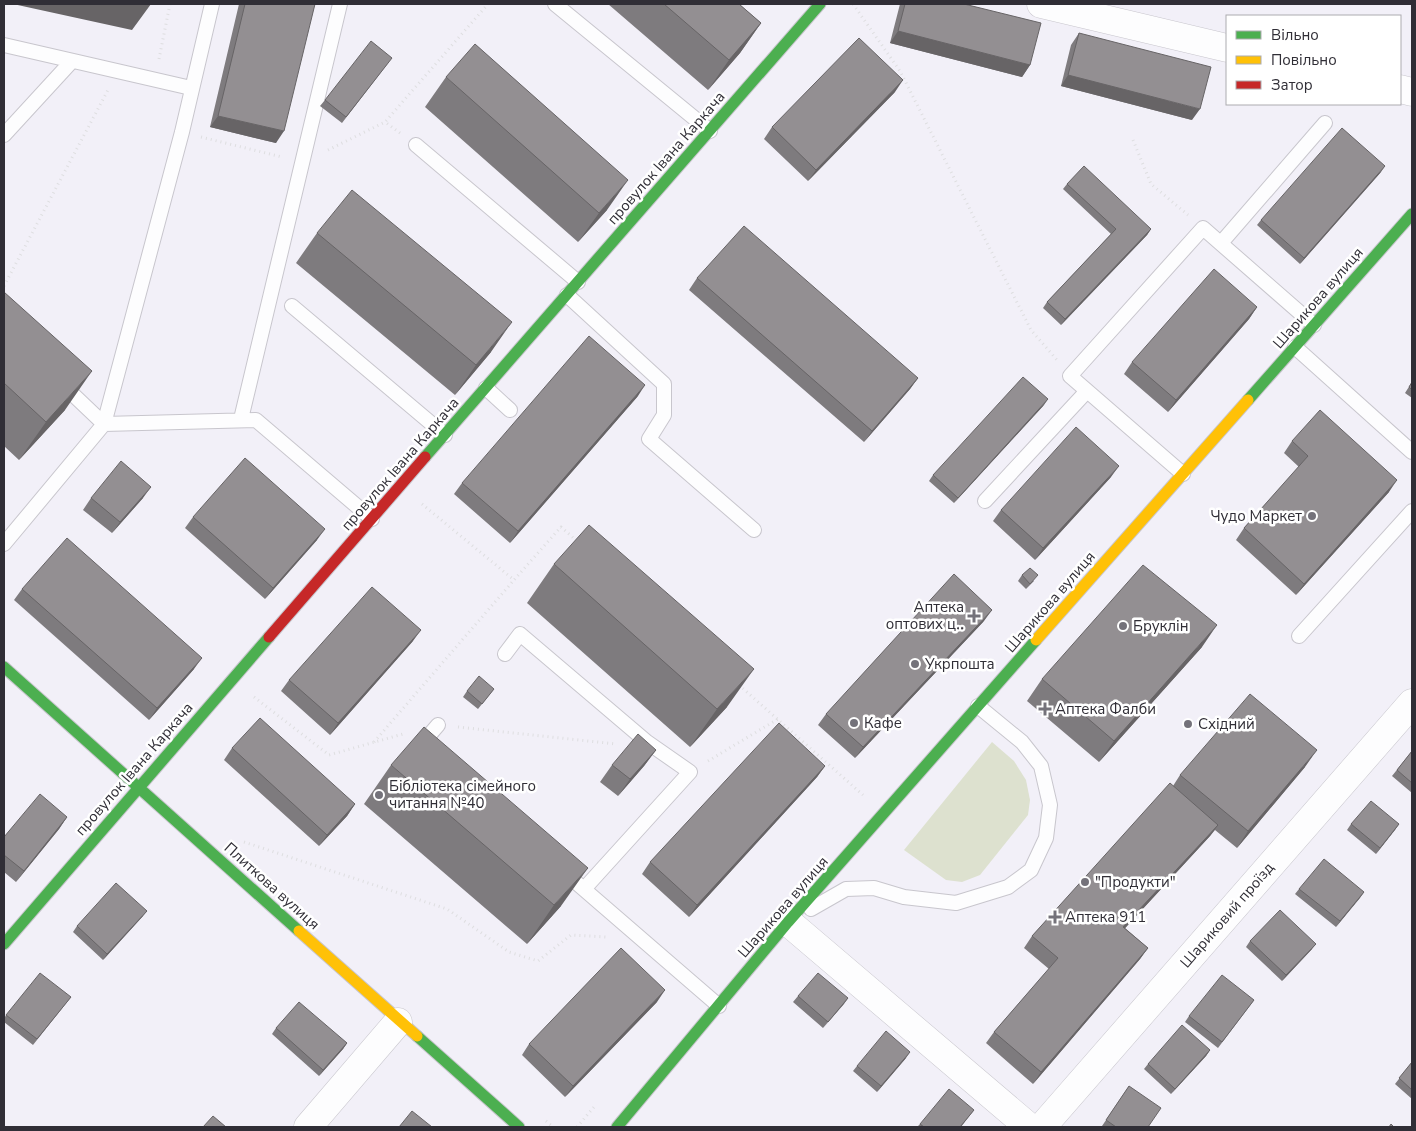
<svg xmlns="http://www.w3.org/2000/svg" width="1416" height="1131" font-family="'Nunito Sans',sans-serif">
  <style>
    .green { fill: #dde1cf }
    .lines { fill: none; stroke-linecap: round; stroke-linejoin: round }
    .lane-casing { stroke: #c8c6cd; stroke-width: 16 }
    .street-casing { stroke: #c8c6cd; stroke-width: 29 }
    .fast-casing { stroke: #c8c6cd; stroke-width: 13 }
    .slow-casing { stroke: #c8c6cd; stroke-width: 13 }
    .jam-casing { stroke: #c8c6cd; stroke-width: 13 }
    .path { stroke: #dedee0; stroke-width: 3; stroke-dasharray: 1 4; stroke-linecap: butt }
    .lane { stroke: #fdfdfe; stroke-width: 14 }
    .street { stroke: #fdfdfe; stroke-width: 28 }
    .fast { stroke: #4caf50; stroke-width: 11 }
    .slow { stroke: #ffc107; stroke-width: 11 }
    .jam { stroke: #c62828; stroke-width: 11 }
    .wall { fill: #7e7b7e }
    .shaded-wall { fill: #676466 }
    .building { fill: #938f92; stroke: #676466 }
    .poi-dot { fill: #74727a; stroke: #fff; stroke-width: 2 }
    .labels { text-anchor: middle; stroke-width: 5; stroke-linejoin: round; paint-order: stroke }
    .street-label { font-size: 15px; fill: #302e36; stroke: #fff }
    .poi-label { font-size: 15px; fill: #302e36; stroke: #fff; text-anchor: start }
  </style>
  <rect width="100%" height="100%" fill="#f2f0f8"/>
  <path class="green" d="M992,742L1014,761L1026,780L1030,800L1028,815L980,875L962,882L946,880L904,850Z"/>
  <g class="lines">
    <g class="lane-casing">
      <path id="lane" d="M555,4L710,131
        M4,45L191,88
        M4,135L72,61
        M416,145L578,282
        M1221,243L1325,123
        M567,295L664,384V415L649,439L754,530
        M292,306L445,435
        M1295,347L1412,452
        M62,384L104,424L256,420L372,519
        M486,388L510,410
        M241,419L340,4
        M1183,474L1070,376L1203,228L1314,325
        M985,501L1087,391
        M4,544L104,424L182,132L212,4
        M1299,636L1412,511
        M505,654L520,634L647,742L690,772L584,889
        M419,747L438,725
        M564,872L719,1006
        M811,909L846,889L874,888L904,897L956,903L1008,887L1031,870L1046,838L1050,805L1041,766L1022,742L978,706"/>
    </g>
    <g class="street-casing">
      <path id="street" d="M1041,4L1227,48
        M1400,89L1412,92
        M788,922L1029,1127
        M308,1127L398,1022
        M1042,1127L1412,703"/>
    </g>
    <g class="fast-casing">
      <path id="fast" d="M1248,400L1412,214
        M425,457L820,4
        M4,667L299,931
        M4,944L269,637
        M417,1036L519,1127
        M617,1127L788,922L1036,640"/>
    </g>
    <g class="slow-casing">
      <path id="slow" d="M1036,640L1248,400
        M299,931L417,1036"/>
    </g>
    <g class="jam-casing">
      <path id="jam" d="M269,637L425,457"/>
    </g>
    <path class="path" d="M853,4L900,71L1031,330L1057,360
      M159,59L170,4
      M400,133L385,122L488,4
      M201,137L282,157
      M1133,140L1151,184L1188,215
      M328,150L385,122
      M4,286L108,90
      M422,504L514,580L561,527L577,541
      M739,685L863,795
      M254,697L329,755L403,734
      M458,727L616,744
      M374,742L514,580
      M708,761L778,719
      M244,842L447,909L509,952L538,961L571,935L606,937
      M546,1121L553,1127
      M577,1127L594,1107"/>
    <use href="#lane" class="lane"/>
    <use href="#street" class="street"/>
    <use href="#fast" class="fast"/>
    <use href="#slow" class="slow"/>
    <use href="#jam" class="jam"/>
  </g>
  <path class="wall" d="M239,4H315L276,143L210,127Z
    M608,4H739L761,23L740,53L708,90Z
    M900,4H964L1030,65L1022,77L890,43Z
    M1079,33L1192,120L1061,86L1071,45Z
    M388,63L342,123L320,106L325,100Z
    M446,77L607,210L578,242L425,107Z
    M895,92L808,181L764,139L772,127Z
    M1381,172L1300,264L1257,225L1261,220Z
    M1067,184L1151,229L1147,235L1061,325L1043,308L1047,302L1111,234L1063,189Z
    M317,233L491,352L455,395L296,263Z
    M697,278L918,378L910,389L864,442L689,290Z
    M4,292L65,410L19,460L4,446Z
    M1257,307L1249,319L1168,412L1124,374L1132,362Z
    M1412,382V398L1405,393Z
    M638,396L510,543L454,494L462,483Z
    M1044,405L954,503L929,481L933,475Z
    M1292,441L1389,492L1296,595L1236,540L1244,528L1299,467L1284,453Z
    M1111,477L1035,560L993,521L1001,510Z
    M91,498H143L112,533L83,510Z
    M193,517L317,540L265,599L185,528Z
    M554,564L727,707L690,747L527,603Z
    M1022,575L1034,581L1026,589L1018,581Z
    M22,589L194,669L149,720L14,600Z
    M984,621L855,758L818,725L826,714Z
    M413,641L330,735L281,691L289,680Z
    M1202,647L1099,762L1027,701L1042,679Z
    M494,689L478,709L463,697L467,691Z
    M232,748L355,804L347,816L319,846L224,760Z
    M656,750L644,766L618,796L600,782L612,765Z
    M1412,751V793L1392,776Z
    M391,765L561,906L527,944L364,804Z
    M825,766L817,777L689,917L642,874L650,862Z
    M1305,767L1237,848L1215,830L1210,836L1125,928L1148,948L1140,959L1033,1084L986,1043L994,1032L1049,969L1024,948L1032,936L1173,786L1180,775Z
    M67,817L59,829L16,882L4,872V837Z
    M1351,824H1399L1376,854L1347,830Z
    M1299,889L1364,892L1336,927L1295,894Z
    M143,916L103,960L73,932L77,926Z
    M1250,941L1312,949L1282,981L1246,947Z
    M798,996L848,998L823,1028L793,1002Z
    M71,997L33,1045L4,1022V1019L6,1015Z
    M1254,1000L1218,1048L1185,1022L1189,1016Z
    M657,1002L565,1097L522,1055L529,1044Z
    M276,1028L347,1043L343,1049L319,1076L272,1034Z
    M1210,1050L1206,1056L1171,1094L1144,1069L1148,1064Z
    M906,1058L877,1092L853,1071L857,1066Z
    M1412,1062V1099L1395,1084Z
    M1129,1086L1148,1127H1104L1102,1126Z
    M974,1110L961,1127H917L920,1124Z"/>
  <path class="shaded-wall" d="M13,4H151L132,30Z
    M761,23L740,53L708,90L729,60Z
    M898,31L1030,65L1022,77L890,43Z
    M1068,75L1200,109L1192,120L1061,86Z
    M903,80L895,92L808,181L816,170Z
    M218,116L284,131L276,143L210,127Z
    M1385,166L1381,172L1300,264L1304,258Z
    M628,180L607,210L578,242L599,213Z
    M1151,229L1147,235L1061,325L1065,319Z
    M1257,307L1249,319L1168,412L1176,400Z
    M512,322L491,352L455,395L476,365Z
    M92,371L65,410L19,460L46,422Z
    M918,378L910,389L864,442L872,431Z
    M645,385L638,396L510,543L518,531Z
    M1048,399L1044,405L954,503L958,498Z
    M1119,466L1111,477L1035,560L1043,548Z
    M1397,480L1389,492L1296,595L1304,584Z
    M151,487L143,498L112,533L120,522Z
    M325,529L317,540L265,599L273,588Z
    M992,610L984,621L855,758L863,747Z
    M1217,625L1202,647L1099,762L1114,741Z
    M421,630L413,641L330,735L338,723Z
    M202,658L194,669L149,720L157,708Z
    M754,669L727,707L690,747L717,709Z
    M656,750L644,766L618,796L630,779Z
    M1317,750L1305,767L1237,848L1248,831Z
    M825,766L817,777L689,917L697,905Z
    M355,804L347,816L319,846L327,835Z
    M67,817L59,829L16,882L24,871Z
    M1399,824L1395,830L1376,854L1380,848Z
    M1218,825L1210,836L1116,938L1123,927Z
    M588,868L561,906L527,944L554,905Z
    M1364,892L1360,898L1336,927L1340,921Z
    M147,911L143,916L103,960L107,954Z
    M1316,944L1312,949L1282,981L1286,975Z
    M1148,948L1140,959L1033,1084L1041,1072Z
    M665,990L657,1002L565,1097L573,1086Z
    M848,998L844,1004L823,1028Z
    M347,1043L343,1049L319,1076L323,1070Z
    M1210,1050L1206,1056L1171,1094L1175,1089Z
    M910,1052L906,1058L877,1092L881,1086Z"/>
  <path class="building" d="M245,4H315L284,131L218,116Z
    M664,4H739L761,23L729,60Z
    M905,4H964L1041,23L1030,65L898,31Z
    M1079,33L1211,67L1200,109L1068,75Z
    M859,38L903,80L816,170L772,127Z
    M371,41L392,58L346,117L325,100Z
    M475,44L628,180L599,213L446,77Z
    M1342,128L1385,166L1304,258L1261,220Z
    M1084,166L1151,229L1065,319L1047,302L1116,229L1067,184Z
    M352,190L512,322L476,365L317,233Z
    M744,226L918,378L872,431L697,278Z
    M1214,269L1257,307L1176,400L1132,362Z
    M4,292L92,371L46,422L4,383Z
    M589,336L645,385L518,531L462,483Z
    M1023,377L1048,399L958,498L933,475Z
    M1412,382V390L1409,387Z
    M1320,410L1397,480L1304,584L1244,528L1308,456L1292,441Z
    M1076,427L1119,466L1043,548L1001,510Z
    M245,458L325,529L273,588L193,517Z
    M121,461L151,487L120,522L91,498Z
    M589,525L754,669L717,709L554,564Z
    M67,538L202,658L157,708L22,589Z
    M1143,565L1217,625L1114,741L1042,679Z
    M1030,568L1038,575L1030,584L1022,575Z
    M954,574L992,610L863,747L826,714Z
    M372,587L421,630L338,723L289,680Z
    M479,676L494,689L482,704L467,691Z
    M1250,694L1317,750L1248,831L1180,775Z
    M260,718L355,804L327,835L232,748Z
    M779,723L825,766L697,905L650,862Z
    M424,727L588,868L554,905L391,765Z
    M638,734L656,750L630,779L612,765Z
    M1412,751V783L1397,770Z
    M1170,783L1218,825L1123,927L1148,948L1041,1072L994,1032L1058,958L1032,936Z
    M40,794L67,817L24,871L4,855V837Z
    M1371,801L1399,824L1380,848L1351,824Z
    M1324,859L1364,892L1340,921L1299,889Z
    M116,883L147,911L107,954L77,926Z
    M1280,910L1316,944L1286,975L1250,941Z
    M621,948L665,990L573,1086L529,1044Z
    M40,973L71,997L37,1039L6,1015Z
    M818,973L848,998L828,1022L798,996Z
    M1222,975L1254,1000L1222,1042L1189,1016Z
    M299,1002L347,1043L323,1070L276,1028Z
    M1182,1025L1210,1050L1175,1089L1148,1064Z
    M886,1031L910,1052L881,1086L857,1066Z
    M1412,1062V1090L1399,1078Z
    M1129,1086L1161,1108L1148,1127H1116L1106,1120Z
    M949,1089L974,1110L960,1127H924L920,1124Z
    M412,1111L432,1127H399Z
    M213,1116L226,1127H203Z
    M1391,1124L1394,1127H1389Z"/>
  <g class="poi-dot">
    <circle cx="1312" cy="516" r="5"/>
    <path d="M971.5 608.5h5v5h5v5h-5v5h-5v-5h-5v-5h5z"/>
    <circle cx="1123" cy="626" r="5"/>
    <circle cx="915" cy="664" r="5"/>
    <path d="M1042.5 701.5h5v5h5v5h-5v5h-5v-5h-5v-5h5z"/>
    <circle cx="854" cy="723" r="5"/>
    <circle cx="1188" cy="724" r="5"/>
    <circle cx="379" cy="795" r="5"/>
    <circle cx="1085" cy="882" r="5"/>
    <path d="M1052.5 909.5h5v5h5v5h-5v5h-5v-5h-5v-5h5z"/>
  </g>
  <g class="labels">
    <g class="street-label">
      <text transform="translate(666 158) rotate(-49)" y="5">провулок Івана Каркача</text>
      <text transform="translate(1318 298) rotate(-49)" y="5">Шарикова вулиця</text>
      <text transform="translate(400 464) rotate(-49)" y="5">провулок Івана Каркача</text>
      <text transform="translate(1050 602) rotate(-49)" y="5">Шарикова вулиця</text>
      <text transform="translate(134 769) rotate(-49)" y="5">провулок Івана Каркача</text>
      <text transform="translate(272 886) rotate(42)" y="5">Плиткова вулиця</text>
      <text transform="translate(783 907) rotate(-49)" y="5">Шарикова вулиця</text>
      <text transform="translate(1227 915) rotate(-49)" y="5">Шариковий проїзд</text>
    </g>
    <g class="poi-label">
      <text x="1302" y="521" text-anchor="end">Чудо Маркет</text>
      <text x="964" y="612" text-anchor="end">Аптека<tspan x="964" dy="17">оптових ц‥</tspan></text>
      <text x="1133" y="631">Бруклін</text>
      <text x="925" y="669">Укрпошта</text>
      <text x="1055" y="714">Аптека Фалби</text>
      <text x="864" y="728">Кафе</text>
      <text x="1198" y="729">Східний</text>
      <text x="389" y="791">Бібліотека сімейного<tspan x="389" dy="17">читання №40</tspan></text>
      <text x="1095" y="887">"Продукти"</text>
      <text x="1065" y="922">Аптека 911</text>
    </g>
  </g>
  <rect width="1416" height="1131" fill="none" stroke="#302e36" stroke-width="10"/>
  <rect x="1226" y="15" width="175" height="90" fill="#ffffff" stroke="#acabaf"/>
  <rect x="1236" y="31" width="25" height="8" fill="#4caf50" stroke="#acabaf"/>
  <text x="1271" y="40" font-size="15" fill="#302e36">Вільно</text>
  <rect x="1236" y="56" width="25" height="8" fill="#ffc107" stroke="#acabaf"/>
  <text x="1271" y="65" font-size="15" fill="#302e36">Повільно</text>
  <rect x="1236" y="81" width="25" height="8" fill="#c62828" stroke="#acabaf"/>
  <text x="1271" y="90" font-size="15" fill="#302e36">Затор</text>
</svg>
